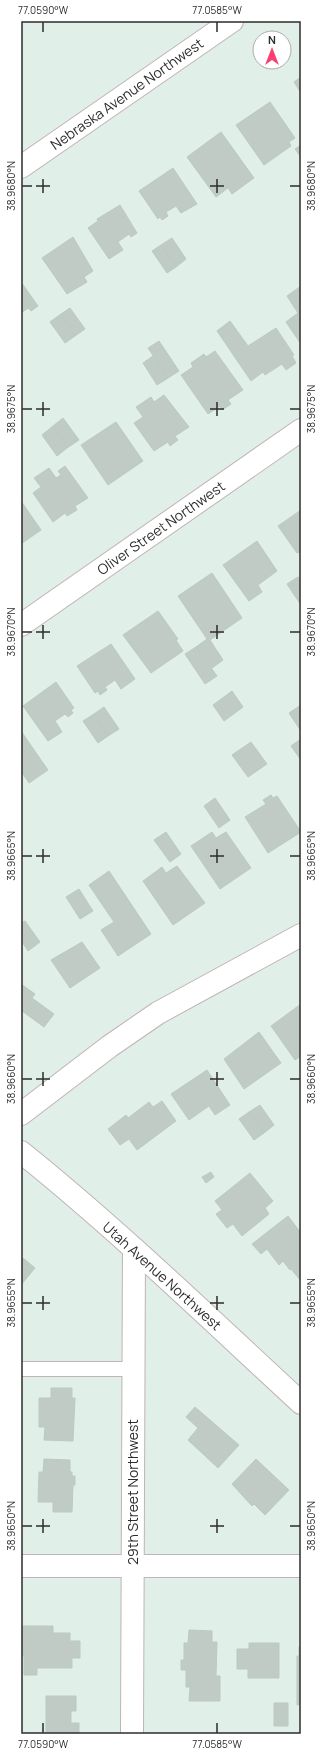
<svg xmlns="http://www.w3.org/2000/svg" width="322" height="1755" font-family="Manrope,sans-serif">
  <style>
    .building { fill: #bfcbc4; stroke: #b9cbc3 }
    .lines { fill: none; stroke-linecap: round; stroke-linejoin: round }
    .lane-casing { stroke: #c1b3b7; stroke-width: 16 }
    .street-casing { stroke: #c1b3b7; stroke-width: 24 }
    .secondary-casing { stroke: #c1b3b7; stroke-width: 24 }
    .lane { stroke: #fff; stroke-width: 14 }
    .street { stroke: #fff; stroke-width: 22 }
    .secondary { stroke: #fff; stroke-width: 22 }
    .ticks { fill: none; stroke: #2d2d2d; stroke-width: 1.5 }
    .labels { text-anchor: middle; stroke-width: 4; stroke-linejoin: round; paint-order: stroke }
    .street-label { font-size: 14px; fill: #2d2d2d; stroke: #fff }
    .neatline { fill: none; stroke: #2d2d2d; stroke-width: 1.5 }
    .ticks-label { font-size: 10px; text-anchor: middle; fill: #2d2d2d }
  </style>
  <rect width="100%" height="100%" fill="#e0efe7"/>
  <path class="building" d="M301,77V93L294,82Z
    M270,102L295,138L289,142L291,146L264,165L236,125Z
    M221,132L254,178L232,194L228,188L216,197L187,157Z
    M301,145V157L295,149Z
    M173,168L197,204L181,213L176,206L166,212L168,216L162,220L160,217L158,219L139,191Z
    M120,205L137,233L131,237L129,234L118,242L123,250L109,259L88,228L98,221L97,219Z
    M73,237L93,271L84,277L87,282L67,294L42,258Z
    M172,238L186,259L176,267L161,245Z
    M161,245L176,267L167,273L152,251Z
    M21,282L38,306L31,311L28,308L21,313Z
    M301,286V344L286,322L298,313L287,296Z
    M70,308L85,329L75,336L61,314Z
    M61,314L75,336L65,343L50,322Z
    M230,321L248,346L276,328L294,355L292,356L296,363L286,370L282,364L265,375L263,372L251,381L217,331Z
    M159,341L179,371L168,378L148,348Z
    M215,351L243,390L228,400L231,404L222,410L220,406L208,414L181,375L193,367L191,363L204,354L206,357Z
    M153,356L168,378L157,385L143,363Z
    M164,395L189,427L175,436L178,440L170,446L168,442L154,451L134,423L143,417L136,407L151,397L154,402Z
    M63,418L79,440L67,448L53,426Z
    M116,422L143,461L108,485L81,445Z
    M53,426L67,448L57,456L42,435Z
    M65,466L88,498L75,506L77,510L67,516L65,513L53,522L33,493L41,487L34,478L49,468L56,478L61,475L58,471Z
    M21,501L41,530L21,544Z
    M301,510V553L300,552L297,553L278,526Z
    M257,541L277,571L258,585L262,592L249,601L223,565Z
    M212,573L242,618L210,640L223,660L212,668L196,647L207,639L178,596Z
    M298,577L301,582V605L287,584Z
    M158,611L178,639L176,640L183,651L151,673L123,635Z
    M111,644L135,679L121,689L115,680L105,687L107,690L100,695L98,691L95,693L77,666Z
    M196,647L217,676L205,684L185,654Z
    M56,682L74,708L71,710L73,713L68,717L65,714L55,721L62,732L48,741L23,706Z
    M232,691L243,707L224,721L213,705Z
    M301,705V731L289,713Z
    M104,707L119,729L108,736L94,714Z
    M94,714L108,736L98,743L83,721Z
    M21,731L48,770L29,783L21,771Z
    M301,739V760L291,746Z
    M251,742L267,764L248,777L232,755Z
    M271,795L273,798L277,796L301,832L268,853L245,817L266,804L263,800Z
    M215,798L230,820L219,828L204,806Z
    M166,832L181,854L170,862L154,840Z
    M212,832L216,838L226,832L251,868L220,889L191,846Z
    M177,866L205,903L173,925L143,881L162,867L166,873Z
    M109,871L151,934L118,956L101,930L114,922L89,885Z
    M79,889L93,911L80,919L66,897Z
    M25,921L40,942L28,951L21,940V923Z
    M82,942L100,968L70,988L51,960Z
    M21,984L35,994L32,998L54,1014L44,1027L22,1011L21,1012Z
    M301,1004V1056L295,1060L271,1026Z
    M259,1032L281,1063L244,1089L224,1059Z
    M207,1070L230,1105L215,1115L209,1106L189,1120L171,1094Z
    M162,1101L176,1121L137,1150L129,1139L120,1145L108,1129L126,1115L128,1118L149,1102L153,1107Z
    M260,1105L274,1125L264,1133L249,1112Z
    M249,1112L264,1133L254,1140L239,1119Z
    M211,1172L214,1177L206,1183L202,1177Z
    M250,1173L273,1201L265,1208L269,1214L242,1236L233,1224L227,1228L216,1214L222,1210L215,1201Z
    M288,1216L301,1233V1281L291,1269L290,1270L283,1261L279,1265L267,1249L261,1254L252,1244Z
    M23,1258L35,1268L21,1285V1260Z
    M51,1388H72V1398H75L73,1441L44,1440L45,1427H39V1398H51Z
    M195,1407L239,1445L218,1468L188,1440L198,1428L186,1417Z
    M44,1459L70,1460V1472H72V1476H75V1485H73L72,1512H53V1502H38L39,1472H43Z
    M256,1459L289,1490L265,1515L254,1504L252,1506L232,1484Z
    M21,1626H53V1633H70V1641H80V1658H72V1668H37V1675H24V1656H21Z
    M189,1630L212,1631V1642H217L216,1676H220V1701H189L190,1687H186V1670H181V1660H184V1643H188Z
    M249,1643H279V1678H248V1669H237V1649H249Z
    M299,1647H301V1704L297,1705V1656H299Z
    M46,1696H76V1711H71V1723H79V1734H46Z
    M274,1703H288V1726H274Z"/>
  <g class="lines">
    <g class="lane-casing">
      <path id="lane" d="M21,1369H133"/>
    </g>
    <g class="street-casing">
      <path id="street" d="M21,625L301,430
        M21,1114L110,1046L158,1013L301,935
        M21,1566H301
        M132,1734L134,1249"/>
    </g>
    <g class="secondary-casing">
      <path id="secondary" d="M21,167L232,21
        M21,1152C118,1230 209,1318 301,1403"/>
    </g>
    <use href="#lane" class="lane"/>
    <use href="#street" class="street"/>
    <use href="#secondary" class="secondary"/>
  </g>
  <path class="ticks" d="M43,22V32M217,22V32M43,179V193M217,179V193M22,186H32M36,186H50M210,186H224M290,186H300M43,402V416M217,402V416M22,409H32M36,409H50M210,409H224M290,409H300M43,625V639M217,625V639M22,632H32M36,632H50M210,632H224M290,632H300M43,849V863M217,849V863M22,856H32M36,856H50M210,856H224M290,856H300M43,1072V1086M217,1072V1086M22,1079H32M36,1079H50M210,1079H224M290,1079H300M43,1296V1310M217,1296V1310M22,1303H32M36,1303H50M210,1303H224M290,1303H300M43,1519V1533M217,1519V1533M22,1526H32M36,1526H50M210,1526H224M290,1526H300M43,1723V1733M217,1723V1733"/>
  <g class="labels">
    <g class="street-label">
      <text transform="translate(127 94) rotate(-35)" y="5">Nebraska Avenue Northwest</text>
      <text transform="translate(161 528) rotate(-35)" y="5">Oliver Street Northwest</text>
      <text transform="translate(162 1276) rotate(42)" y="5">Utah Avenue Northwest</text>
      <text transform="translate(133 1492) rotate(-90)" y="5">29th Street Northwest</text>
    </g>
  </g>
  <rect width="322" height="1755" fill="none" stroke="#ffffff" stroke-width="44"/>
  <g transform="translate(272 50)"><circle r="19" fill="#ffffff" stroke="#ababab"/>
  <path d="M0-3L7 15L0 10L-7 15Z" fill="#fe3e70"/>
  <text y="-6" font-size="11" font-weight="bold" text-anchor="middle" fill="#2d2d2d">N</text>
  </g>
  <rect x="22" y="22" width="278" height="1711" class="neatline"/>
  <g class="ticks-label">
    <text x="43" y="14">77.0590°W</text>
    <text x="217" y="14">77.0585°W</text>
    <text transform="translate(11 186) rotate(-90)" y="4">38.9680°N</text>
    <text transform="translate(311 186) rotate(-90)" y="4">38.9680°N</text>
    <text transform="translate(11 409) rotate(-90)" y="4">38.9675°N</text>
    <text transform="translate(311 409) rotate(-90)" y="4">38.9675°N</text>
    <text transform="translate(11 632) rotate(-90)" y="4">38.9670°N</text>
    <text transform="translate(311 632) rotate(-90)" y="4">38.9670°N</text>
    <text transform="translate(11 856) rotate(-90)" y="4">38.9665°N</text>
    <text transform="translate(311 856) rotate(-90)" y="4">38.9665°N</text>
    <text transform="translate(11 1079) rotate(-90)" y="4">38.9660°N</text>
    <text transform="translate(311 1079) rotate(-90)" y="4">38.9660°N</text>
    <text transform="translate(11 1303) rotate(-90)" y="4">38.9655°N</text>
    <text transform="translate(311 1303) rotate(-90)" y="4">38.9655°N</text>
    <text transform="translate(11 1526) rotate(-90)" y="4">38.9650°N</text>
    <text transform="translate(311 1526) rotate(-90)" y="4">38.9650°N</text>
    <text x="43" y="1748">77.0590°W</text>
    <text x="217" y="1748">77.0585°W</text>
  </g>
</svg>
